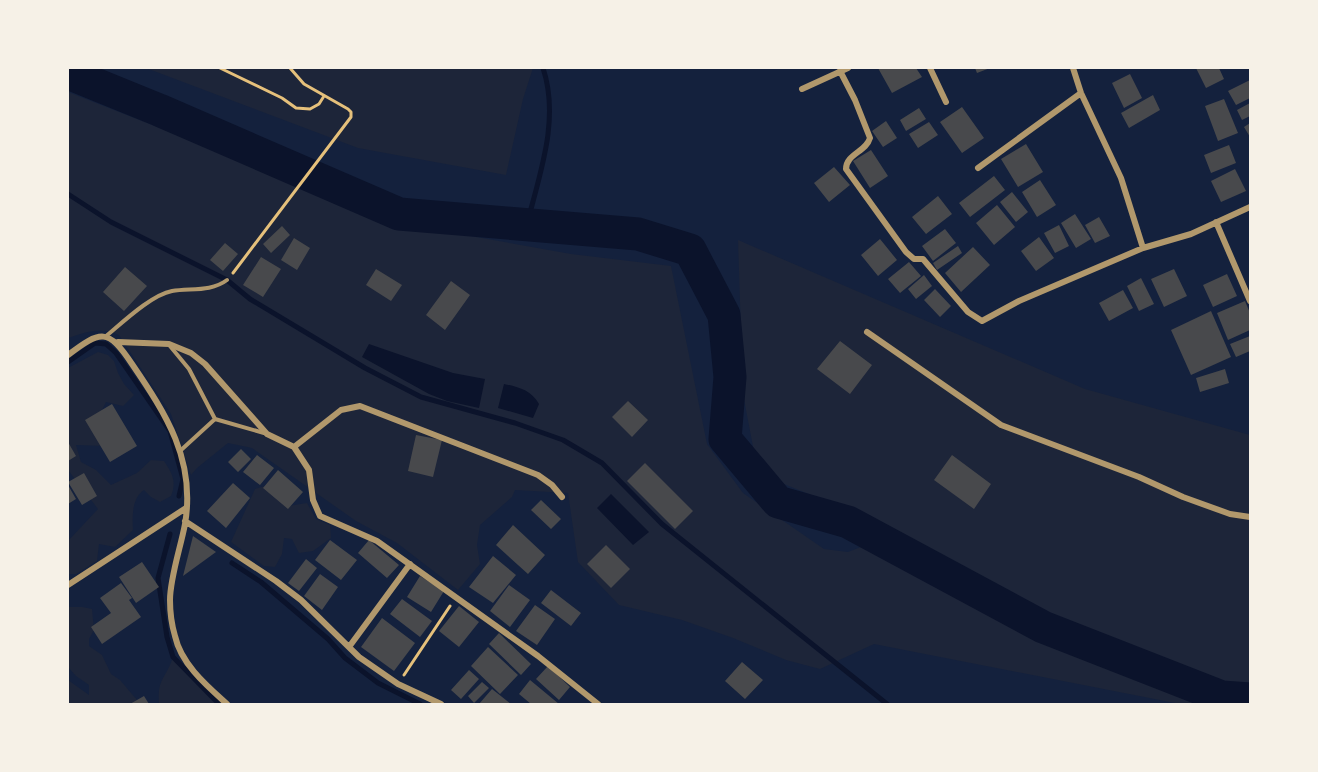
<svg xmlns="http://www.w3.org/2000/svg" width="1318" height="772" font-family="Signika,sans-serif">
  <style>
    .green { fill: #1d2539 }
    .water { fill: #0b132b }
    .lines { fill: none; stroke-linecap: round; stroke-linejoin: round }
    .stream { stroke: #0b132b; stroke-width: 5 }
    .river { stroke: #0b132b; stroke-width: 33 }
    .building { fill: #48494c }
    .path { stroke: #e5c07b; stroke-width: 3 }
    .service { stroke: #b1986c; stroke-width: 4 }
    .minor { stroke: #b1986c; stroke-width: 6 }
  </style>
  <rect width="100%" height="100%" fill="#14213d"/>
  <path class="green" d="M146,68H533L523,99L506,175L358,148Z
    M68,92L196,142L382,220L571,254L671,266L707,444L743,493L824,549L848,552L861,547L868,518L779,482L754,452L743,394L738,240L1085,389L1250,435V704H1180L874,644L820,669L786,660L733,638L682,620L619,605L578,562L568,493L515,490L512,497L480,525L477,545L480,564L458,590L397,543L356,521L252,448L228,443L197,468L191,475L171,414L119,335C101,326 86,332 68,338Z
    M98,352L108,355L114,361L118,373L124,384L134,395L123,406L106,402L102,410L105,446L76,445L81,462L96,470L111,485L137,473L151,460L164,461C172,473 177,481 171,496L160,502L151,497L144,490C132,498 132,516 133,530L115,547L99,544L97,561L76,574H68V541L98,509L68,470V368Z
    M265,486L288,506L307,503L316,519L330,525L331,538L313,551L299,553L292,539L284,538L282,554L275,567L264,566L231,542L255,489Z
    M68,607H82L92,609L94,630L89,639V646L102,655L111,674L120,680L137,700L136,704H68V680L89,695V685L76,676L68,667Z
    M173,657L219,704H159C157,678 166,679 173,657Z"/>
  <path class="water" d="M369,344L453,373L485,379L479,408L447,401L429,394L362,357Z
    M504,384C518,387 531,390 539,404L533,418L498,408Z
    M611,494L649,532L633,545L597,508Z"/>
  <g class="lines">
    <path class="stream" d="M68,194L111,222L227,280L250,299L365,368L421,397L515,423L563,440L602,463L662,524L887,704
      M527,224C540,173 560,119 543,68
      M68,362L95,343L106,344L116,353L170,431L183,479L179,496
      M170,534L158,578L167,637L173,657L219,704
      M232,563L261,582L328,639L345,658L378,683L420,704"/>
    <path class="river" d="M68,73L159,110L399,214L638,234L690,250L724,315L730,377L725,439L778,502L848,522L1043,627L1222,697L1250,699"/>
  </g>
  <path class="building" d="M878,68H916L922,77L892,93Z
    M975,68H990L977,73Z
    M1196,68H1219L1224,79L1206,88Z
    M1130,74L1142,98L1124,108L1112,83Z
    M1250,80V98L1236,105L1228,91Z
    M1153,95L1160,110L1129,128L1121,113Z
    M1224,99L1238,133L1218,141L1205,106Z
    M1250,103V116L1242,120L1237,110Z
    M962,107L984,138L962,153L940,122Z
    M919,108L926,119L906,131L900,120Z
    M886,121L897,138L883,147L872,131Z
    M929,122L938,135L918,148L909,134Z
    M1250,123V137L1244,127Z
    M1026,144L1043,172L1018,187L1001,159Z
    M1229,145L1236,163L1211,173L1204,155Z
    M871,150L888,176L870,188L853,161Z
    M834,167L850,185L829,202L814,183Z
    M1235,169L1246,191L1221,202L1211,181Z
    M994,176L1005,190L970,217L959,203Z
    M1040,180L1056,205L1037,217L1022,192Z
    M1012,192L1028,212L1016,222L1000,202Z
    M938,196L952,214L926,234L912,217Z
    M997,205L1015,227L994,245L976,223Z
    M1075,214L1091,239L1076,248L1061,223Z
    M1099,217L1110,236L1095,243L1085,225Z
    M1059,225L1069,246L1055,253L1044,233Z
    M282,226L290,235L271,253L263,244Z
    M945,229L956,243L933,261L922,246Z
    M1039,237L1054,258L1036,271L1021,251Z
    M294,238L310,248L297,270L281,260Z
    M880,239L897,260L878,276L861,255Z
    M225,243L238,254L223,271L210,260Z
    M958,246L962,253L937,270L933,263Z
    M973,247L990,265L961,292L945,273Z
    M261,257L281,269L263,297L243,285Z
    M909,262L921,276L900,293L888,279Z
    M125,267L147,286L124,311L103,292Z
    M376,269L402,285L391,301L366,285Z
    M1174,269L1187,296L1164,307L1151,279Z
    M1227,274L1237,296L1213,307L1203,285Z
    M924,275L932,286L916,299L908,289Z
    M1141,278L1154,304L1139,311L1127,286Z
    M451,281L470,295L445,330L426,315Z
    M935,289L951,306L940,317L924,300Z
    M1123,290L1133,308L1109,321L1099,303Z
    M1245,301L1250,313V330L1228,340L1217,313Z
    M1211,311L1231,357L1191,375L1171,330Z
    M1250,336V351L1236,357L1230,344Z
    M840,341L872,365L850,394L817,369Z
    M1225,369L1229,383L1200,392L1196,378Z
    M628,401L648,420L632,437L612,417Z
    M112,404L137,446L110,462L85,420Z
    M416,435L442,440L433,477L408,471Z
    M68,442L76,456L68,461Z
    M241,449L251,459L238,472L228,462Z
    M257,455L274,468L260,485L243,472Z
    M952,455L991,484L974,509L934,480Z
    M645,463L693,511L675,529L627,481Z
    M278,470L303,492L288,509L263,488Z
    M84,473L97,496L82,505L68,482Z
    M233,483L250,498L226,528L207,511Z
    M68,485L76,499L68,504Z
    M541,500L561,519L551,529L531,510Z
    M513,525L545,555L528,574L496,545Z
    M193,536L216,552L183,576Z
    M330,540L357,560L341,580L315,560Z
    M369,540L399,565L387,578L358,553Z
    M606,545L630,569L611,588L587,564Z
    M493,556L516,575L493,603L469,587Z
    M306,559L317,568L299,591L288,583Z
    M142,562L159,587L136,603L119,577Z
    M320,574L338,587L322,610L304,596Z
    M420,576L444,591L431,612L407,597Z
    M121,583L132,598L129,600L141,617L102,644L91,627L111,613L100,598Z
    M509,585L530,600L510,627L490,611Z
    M551,590L581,613L571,626L541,603Z
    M402,599L432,621L420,637L390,614Z
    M535,605L555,619L537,645L516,631Z
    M459,606L479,622L459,647L439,631Z
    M382,618L415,643L394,671L361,647Z
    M499,633L531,664L521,675L489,644Z
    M488,647L518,675L500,694L471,666Z
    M742,662L763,680L745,699L725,681Z
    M548,666L570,687L559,700L536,679Z
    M469,670L479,679L461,699L451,690Z
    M530,680L559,704H531L519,694Z
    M482,682L489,688L474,703L468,696Z
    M492,689L511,704H479Z
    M144,696L149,704H130Z"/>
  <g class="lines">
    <path class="path" d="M220,68L282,98L296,108L310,109L319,104L324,96
      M233,273L351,117V112L348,109L304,84L290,68
      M404,675L450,606"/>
    <path class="service" d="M105,337C122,323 151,295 172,291C191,288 211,292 227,280
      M170,346L189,369L215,419
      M180,451L215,419L264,433"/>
    <path class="minor" d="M930,68L946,102
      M1073,68L1081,93L1121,178L1143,248
      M840,71L855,100L870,138C866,152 846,154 846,169L906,252L914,259H923L968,312L982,321L1019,301L1143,248L1191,234L1250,207
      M802,89L848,68
      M978,168L1081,93
      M1216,222L1250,301
      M867,332L1001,425L1139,477L1183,497L1230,514L1250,517
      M118,342L169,344L191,353L205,364L267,434L294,447L309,470L313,500L320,516L377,541L538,656L598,704
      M68,355C101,330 108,328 132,364C166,414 196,460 185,524C181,546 170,578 170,600C170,611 172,626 175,636C181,664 207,686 227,704
      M294,447L341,410L360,406L538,475L552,485L562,497
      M185,521L276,581L301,600L359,657L398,684L441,704
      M68,585L186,508
      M349,647L410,564"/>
  </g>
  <rect width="1318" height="772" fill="none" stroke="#f6f1e7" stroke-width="138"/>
</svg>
